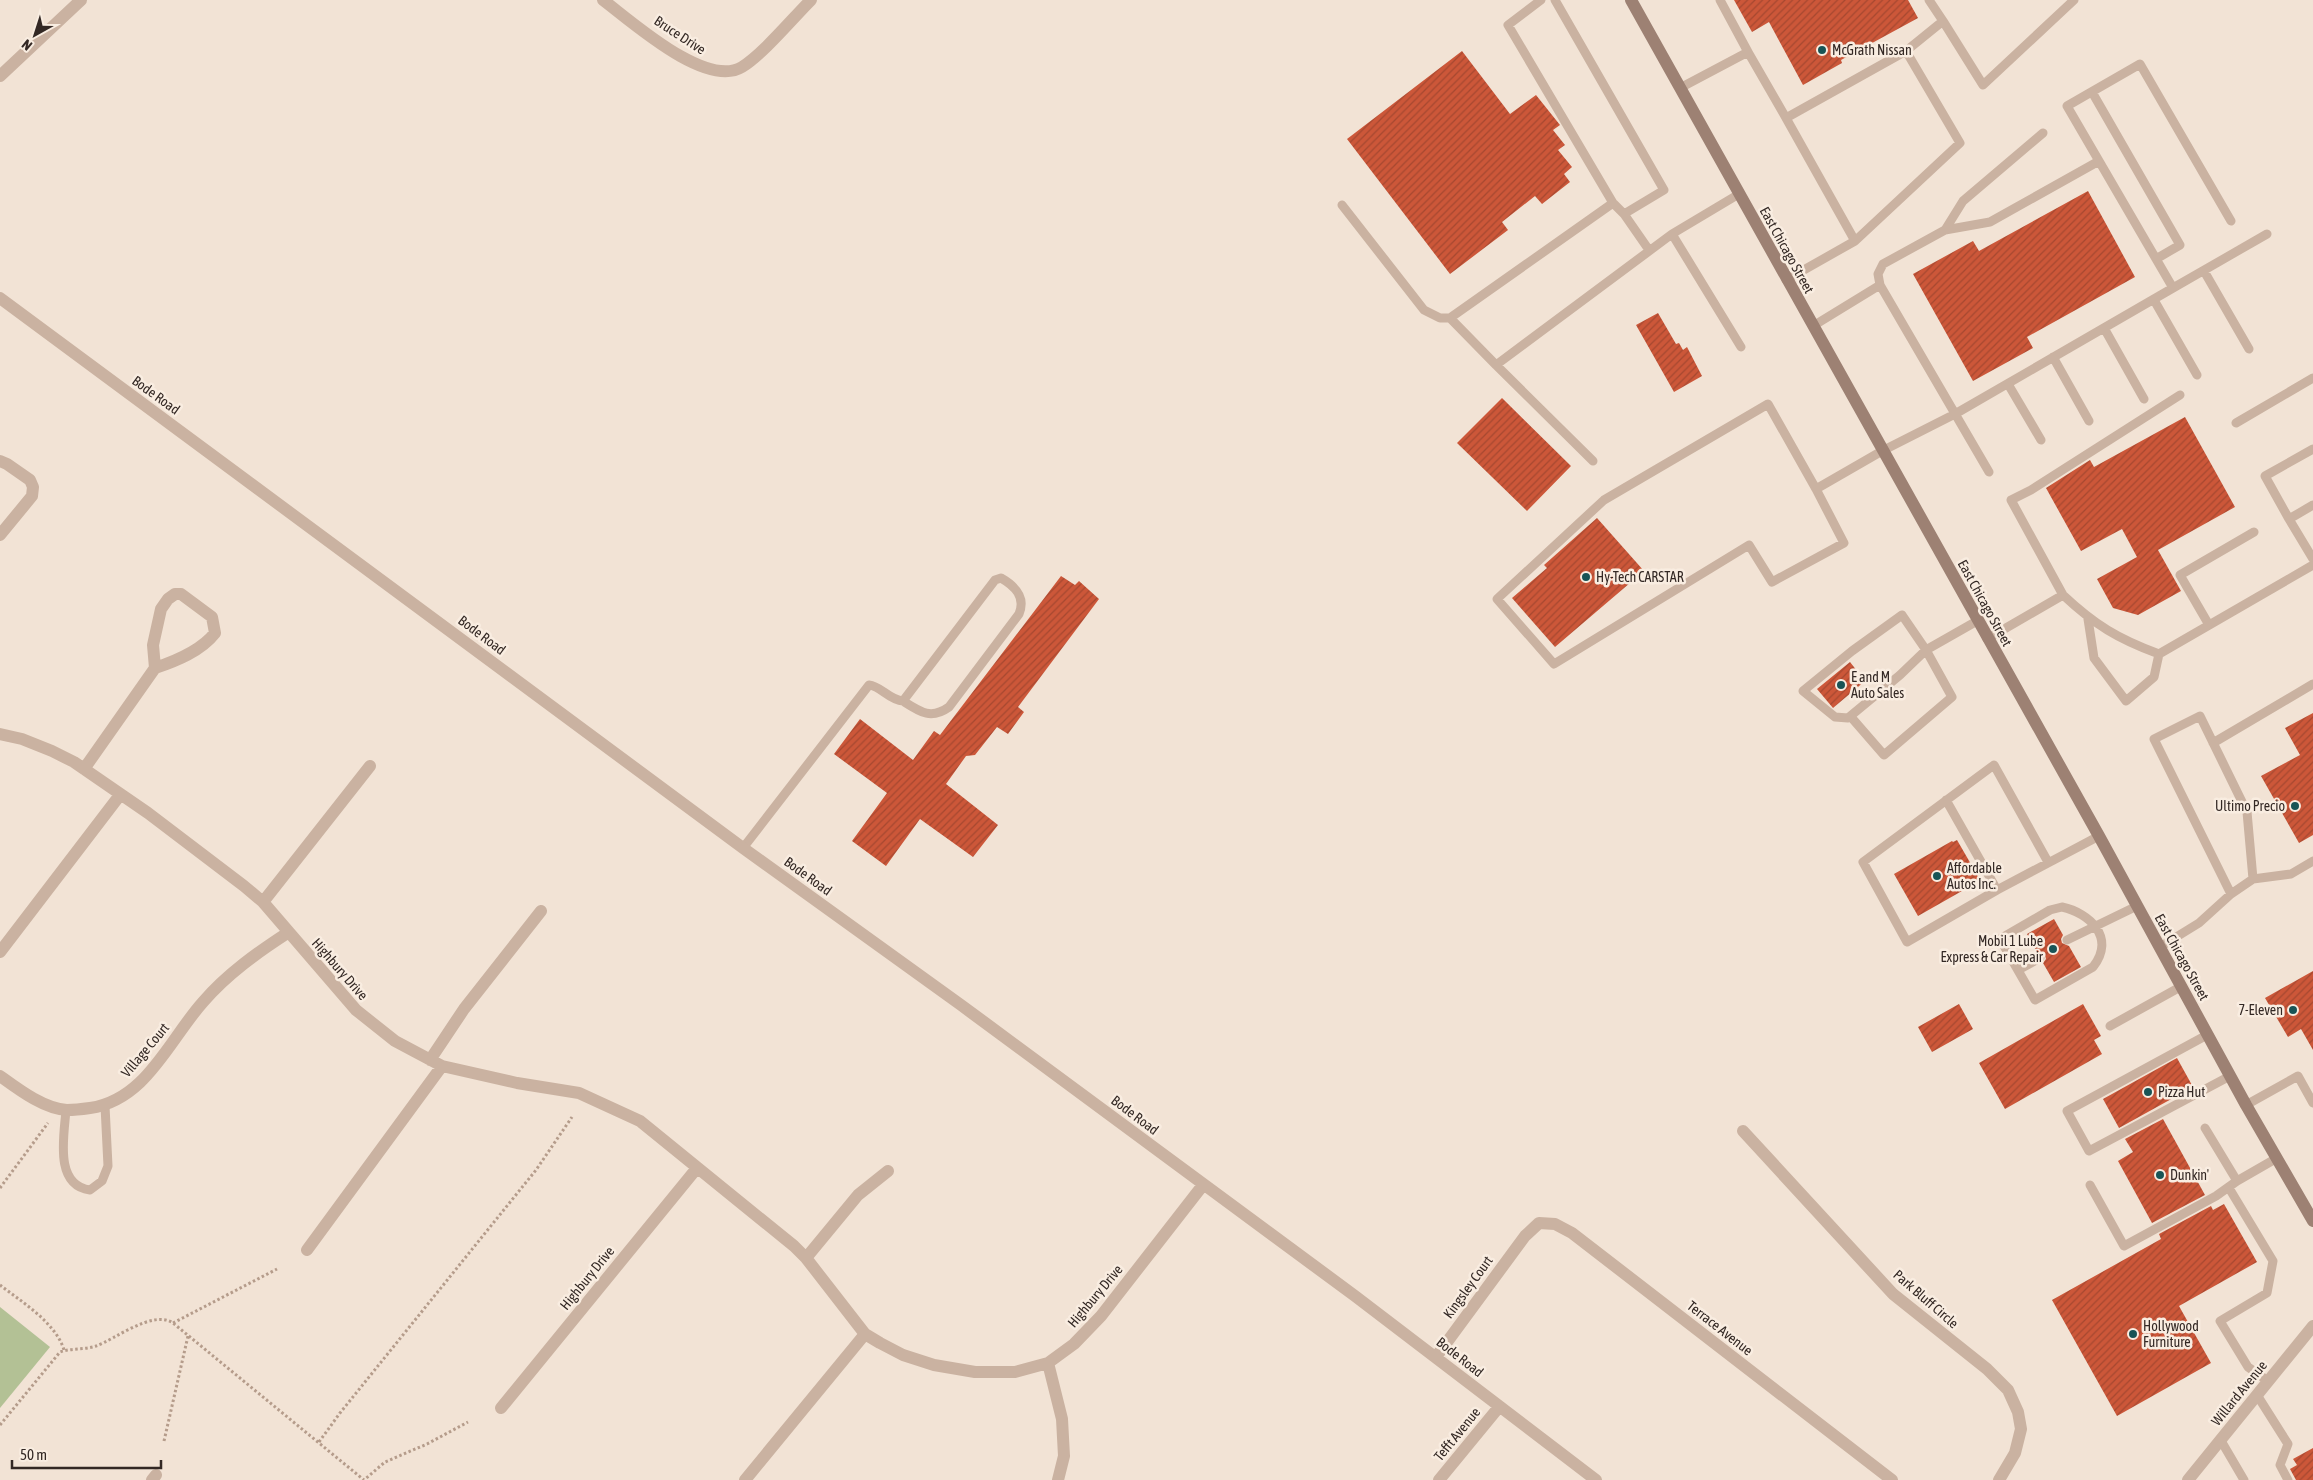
<svg xmlns="http://www.w3.org/2000/svg" width="2313" height="1480" font-family="'Asap Condensed',sans-serif">
  <style>
    .park { fill: #b3c195 }
    .building { fill: url(#building-hatch) }
    .lines { fill: none; stroke-linecap: round; stroke-linejoin: round }
    .path { stroke: #b59c8b; stroke-width: 3; stroke-dasharray: 2.5 2.5; stroke-linecap: butt }
    .service { stroke: #cab2a1; stroke-width: 9 }
    .minor { stroke: #cab2a1; stroke-width: 12 }
    .secondary { stroke: #9d8173; stroke-width: 12 }
    .poi-dot { fill: #185456; stroke: #f9ede1; stroke-width: 2 }
    .labels { text-anchor: middle; stroke-width: 5; stroke-linejoin: round; paint-order: stroke }
    .street-label { font-size: 14px; fill: #332824; stroke: #f9ede1 }
    .poi-label { font-size: 14px; fill: #332824; stroke: #f9ede1; text-anchor: start }
  </style>
  <defs>
    <pattern id="building-hatch" width="6" height="6" patternUnits="userSpaceOnUse" patternTransform="scale(1.25)"><rect width="6" height="6" fill="#cc5739"/><path d="M-1 1l2-2M0 6l6-6M5 7l2-2" fill="none" stroke="#a64830"/></pattern>
  </defs>
  <rect width="100%" height="100%" fill="#f2e3d5"/>
  <path class="park" d="M0,1307L50,1347L0,1408Z"/>
  <path class="building" d="M1734,0H1908L1918,18L1841,60L1842,63L1803,85L1769,22L1752,32Z
    M1462,51L1510,114L1536,95L1560,125L1553,130L1565,145L1558,150L1572,167L1564,174L1570,182L1542,204L1535,196L1502,222L1508,230L1450,274L1347,139Z
    M2088,191L2135,277L2027,337L2033,348L1973,381L1913,274L1973,241L1979,251Z
    M1658,313L1676,344L1679,343L1683,350L1687,347L1702,376L1674,392L1636,325Z
    M1502,398L1571,466L1527,511L1457,443Z
    M2185,417L2235,507L2158,550L2181,591L2138,615L2113,608L2097,579L2137,557L2122,529L2081,551L2046,488L2090,460L2094,467Z
    M1597,518L1644,571L1555,647L1512,598L1547,568L1544,565Z
    M1061,576L1075,585L1079,581L1099,599L1018,707L1024,712L1008,734L997,727L975,755L966,756L946,784L998,825L973,857L920,819L886,866L852,841L887,793L834,754L860,719L913,760L934,731L940,735Z
    M1850,662L1865,681L1833,708L1817,689Z
    M2313,713V835L2299,843L2261,776L2300,755L2285,728Z
    M1957,840L1979,878L1975,881L1976,883L1918,916L1894,874L1952,841L1953,842Z
    M2054,919L2063,935L2061,939L2062,943L2069,946L2081,967L2054,982L2043,963L2046,959L2045,955L2037,952L2027,934Z
    M2313,971V1050L2301,1029L2288,1037L2265,998Z
    M1959,1004L1973,1029L1932,1052L1918,1027Z
    M2083,1004L2101,1036L2094,1040L2102,1054L2005,1109L1979,1063Z
    M2177,1058L2193,1087L2119,1128L2103,1099Z
    M2163,1119L2205,1195L2152,1223L2118,1161L2133,1152L2125,1139Z
    M2224,1204L2257,1262L2179,1306L2211,1363L2117,1416L2052,1300L2161,1239L2159,1234L2211,1206L2213,1210Z
    M2313,1448V1480H2296L2290,1469L2297,1465L2293,1459Z"/>
  <g class="lines">
    <path class="path" d="M0,1188L48,1123
      M0,1285C22,1302 56,1323 64,1350
      M173,1323L277,1269
      M0,1425L60,1352C71,1348 84,1350 96,1346C114,1340 153,1309 173,1323L364,1480L385,1462L427,1444L468,1422
      M164,1441L188,1336
      M319,1442L340,1413L536,1170L572,1117"/>
    <path class="service" d="M1541,0L1508,25L1613,203L1624,214L1664,190L1555,0
      M1943,21L1983,85L2074,0
      M1748,52L1786,118L1906,51L1943,21L1929,0
      M1680,88L1748,52L1720,0
      M2092,92L2180,245L2156,259
      M1786,118L1855,241L1786,280
      M1613,203L1450,318L1496,365L1672,234L1739,194
      M1342,205L1424,310L1440,318H1450
      M1624,214L1649,250
      M1945,230L1963,201L2043,133
      M1672,234L1741,347
      M1855,241L1960,143L1906,51
      M2204,271L2249,349
      M1880,285L1878,274L1883,264L1945,230L1990,222L2099,161
      M2173,288L2267,234
      M2154,300L2197,375
      M1813,326L1880,285L1989,472
      M2104,328L2144,399
      M2053,357L2089,421
      M1496,365L1593,461
      M2008,384L2041,440
      M2236,423L2313,378
      M1816,489L1844,543L1772,582L1749,545L1554,664L1497,599L1604,500L1768,404L1816,489L1882,451L1955,414L2173,288L2067,106L2140,64L2231,221
      M2313,505L2289,519L2313,559
      M2289,519L2265,476L2313,449
      M2063,595L2011,500L2031,490L2180,395
      M2088,619L2094,658L2126,701L2154,677L2159,654L2313,565
      M2209,625L2180,575L2254,532
      M1987,639L2063,595C2095,625 2118,639 2159,654
      M1851,717L1884,755L1952,697L1926,650L1900,675L1848,718L1835,717L1803,691L1852,651L1902,615L1926,650L1977,621
      M2213,743L2313,684
      M1946,800L1997,890
      M743,848L869,685C881,686 889,700 903,701L995,580L1001,578C1015,586 1026,597 1019,614L949,707C931,720 920,712 903,701
      M2048,862L1994,765L1863,862L1907,942L1997,890L2099,836
      M2231,894L2154,739L2200,716L2247,812L2253,879
      M2062,907C2090,913 2116,938 2093,967L2035,1000L2000,939L2050,910Z
      M2067,940L2137,906
      M2160,947L2199,923L2231,894L2253,879L2291,874L2313,861
      M2018,970L2040,958
      M2110,1026L2182,986
      M2207,1035L2067,1111L2089,1151L2230,1076
      M2246,1105L2298,1076L2313,1103
      M66,1110C64,1136 54,1185 90,1190L102,1181L108,1166L105,1106
      M2205,1128L2237,1181
      M2090,1185L2124,1246L2216,1196L2237,1181L2277,1158
      M2229,1188L2273,1261L2267,1293L2220,1321L2248,1367L2268,1381
      M2257,1395L2288,1444L2280,1465L2288,1480
      M2220,1439L2244,1480"/>
    <path class="minor" d="M603,0C631,21 706,89 742,67C763,54 792,19 811,0
      M0,76L81,0
      M0,298L743,848L961,1005L1355,1296L1596,1480
      M0,461L7,464L30,480L33,487L32,496L0,535
      M0,734L22,739L52,751L74,762L148,813L244,886L263,902L356,1010L395,1041L442,1066L517,1083L579,1093L640,1121L794,1246L806,1258L865,1334L880,1343L903,1355L934,1365L975,1372H1015L1048,1363L1074,1344L1101,1316L1203,1185
      M84,769L155,668L153,645L161,609L168,599L175,594H181L212,617L215,633C201,651 176,661 155,668
      M263,902L370,766
      M0,952L120,795
      M430,1060L464,1009L541,911
      M0,1076C18,1089 44,1109 67,1110C74,1110 83,1109 90,1108C146,1100 169,1040 203,1002C227,974 258,952 289,932
      M1743,1131L1893,1294L1987,1369L2008,1390L2018,1412L2021,1429L2015,1453L1999,1480
      M307,1250L442,1066
      M806,1258L858,1195L888,1171
      M1436,1357L1525,1236L1539,1223L1555,1224L1572,1233L1892,1480
      M1048,1363L1062,1419L1064,1456L1058,1480
      M501,1408L697,1168
      M152,1480L156,1475
      M745,1480L865,1334
      M1439,1480L1499,1407
      M2188,1480L2313,1326"/>
    <path class="secondary" d="M1631,0L2099,836L2246,1105L2313,1221"/>
  </g>
  <g class="poi-dot">
    <circle cx="1822" cy="50" r="5"/>
    <circle cx="1586" cy="577" r="5"/>
    <circle cx="1841" cy="685" r="5"/>
    <circle cx="2295" cy="806" r="5"/>
    <circle cx="1937" cy="876" r="5"/>
    <circle cx="2053" cy="949" r="5"/>
    <circle cx="2293" cy="1010" r="5"/>
    <circle cx="2148" cy="1092" r="5"/>
    <circle cx="2160" cy="1175" r="5"/>
    <circle cx="2133" cy="1334" r="5"/>
  </g>
  <g class="labels">
    <g class="street-label">
      <text transform="translate(680 35) rotate(33)" y="5">Bruce Drive</text>
      <text transform="translate(1787 250) rotate(61)" y="5">East Chicago Street</text>
      <text transform="translate(156 395) rotate(36)" y="5">Bode Road</text>
      <text transform="translate(1985 603) rotate(61)" y="5">East Chicago Street</text>
      <text transform="translate(482 635) rotate(37)" y="5">Bode Road</text>
      <text transform="translate(808 876) rotate(36)" y="5">Bode Road</text>
      <text transform="translate(2182 957) rotate(61)" y="5">East Chicago Street</text>
      <text transform="translate(340 969) rotate(49)" y="5">Highbury Drive</text>
      <text transform="translate(145 1050) rotate(-50)" y="5">Village Court</text>
      <text transform="translate(1135 1115) rotate(37)" y="5">Bode Road</text>
      <text transform="translate(587 1278) rotate(-51)" y="5">Highbury Drive</text>
      <text transform="translate(1468 1287) rotate(-54)" y="5">Kingsley Court</text>
      <text transform="translate(1095 1296) rotate(-50)" y="5">Highbury Drive</text>
      <text transform="translate(1926 1299) rotate(41)" y="5">Park Bluff Circle</text>
      <text transform="translate(1720 1328) rotate(38)" y="5">Terrace Avenue</text>
      <text transform="translate(1460 1357) rotate(38)" y="5">Bode Road</text>
      <text transform="translate(2239 1393) rotate(-51)" y="5">Willard Avenue</text>
      <text transform="translate(1457 1434) rotate(-51)" y="5">Tefft Avenue</text>
    </g>
    <g class="poi-label">
      <text x="1832" y="55">McGrath Nissan</text>
      <text x="1596" y="582">Hy-Tech CARSTAR</text>
      <text x="1851" y="682">E and M<tspan x="1851" dy="16">Auto Sales</tspan></text>
      <text x="2285" y="811" text-anchor="end">Ultimo Precio</text>
      <text x="1947" y="873">Affordable<tspan x="1947" dy="16">Autos Inc.</tspan></text>
      <text x="2043" y="946" text-anchor="end">Mobil 1 Lube<tspan x="2043" dy="16">Express &amp; Car Repair</tspan></text>
      <text x="2283" y="1015" text-anchor="end">7-Eleven</text>
      <text x="2158" y="1097">Pizza Hut</text>
      <text x="2170" y="1180">Dunkin'</text>
      <text x="2143" y="1331">Hollywood<tspan x="2143" dy="16">Furniture</tspan></text>
    </g>
  </g>
  <g transform="translate(35 35) rotate(219)" stroke="#f9ede1" stroke-width="4" paint-order="stroke">
  <path d="M0-4L9 19L0 12L-9 19Z" fill="#332824"/>
  <text y="-8" font-size="14" font-weight="bold" text-anchor="middle" fill="#332824">N</text>
  </g>
  <path d="M12 1460v8h149v-8" fill="none" stroke="#332824" stroke-width="2.5"/>
  <text x="20" y="1460" font-size="15" fill="#332824" stroke="#f9ede1" stroke-width="4" paint-order="stroke">50 m</text>
</svg>
